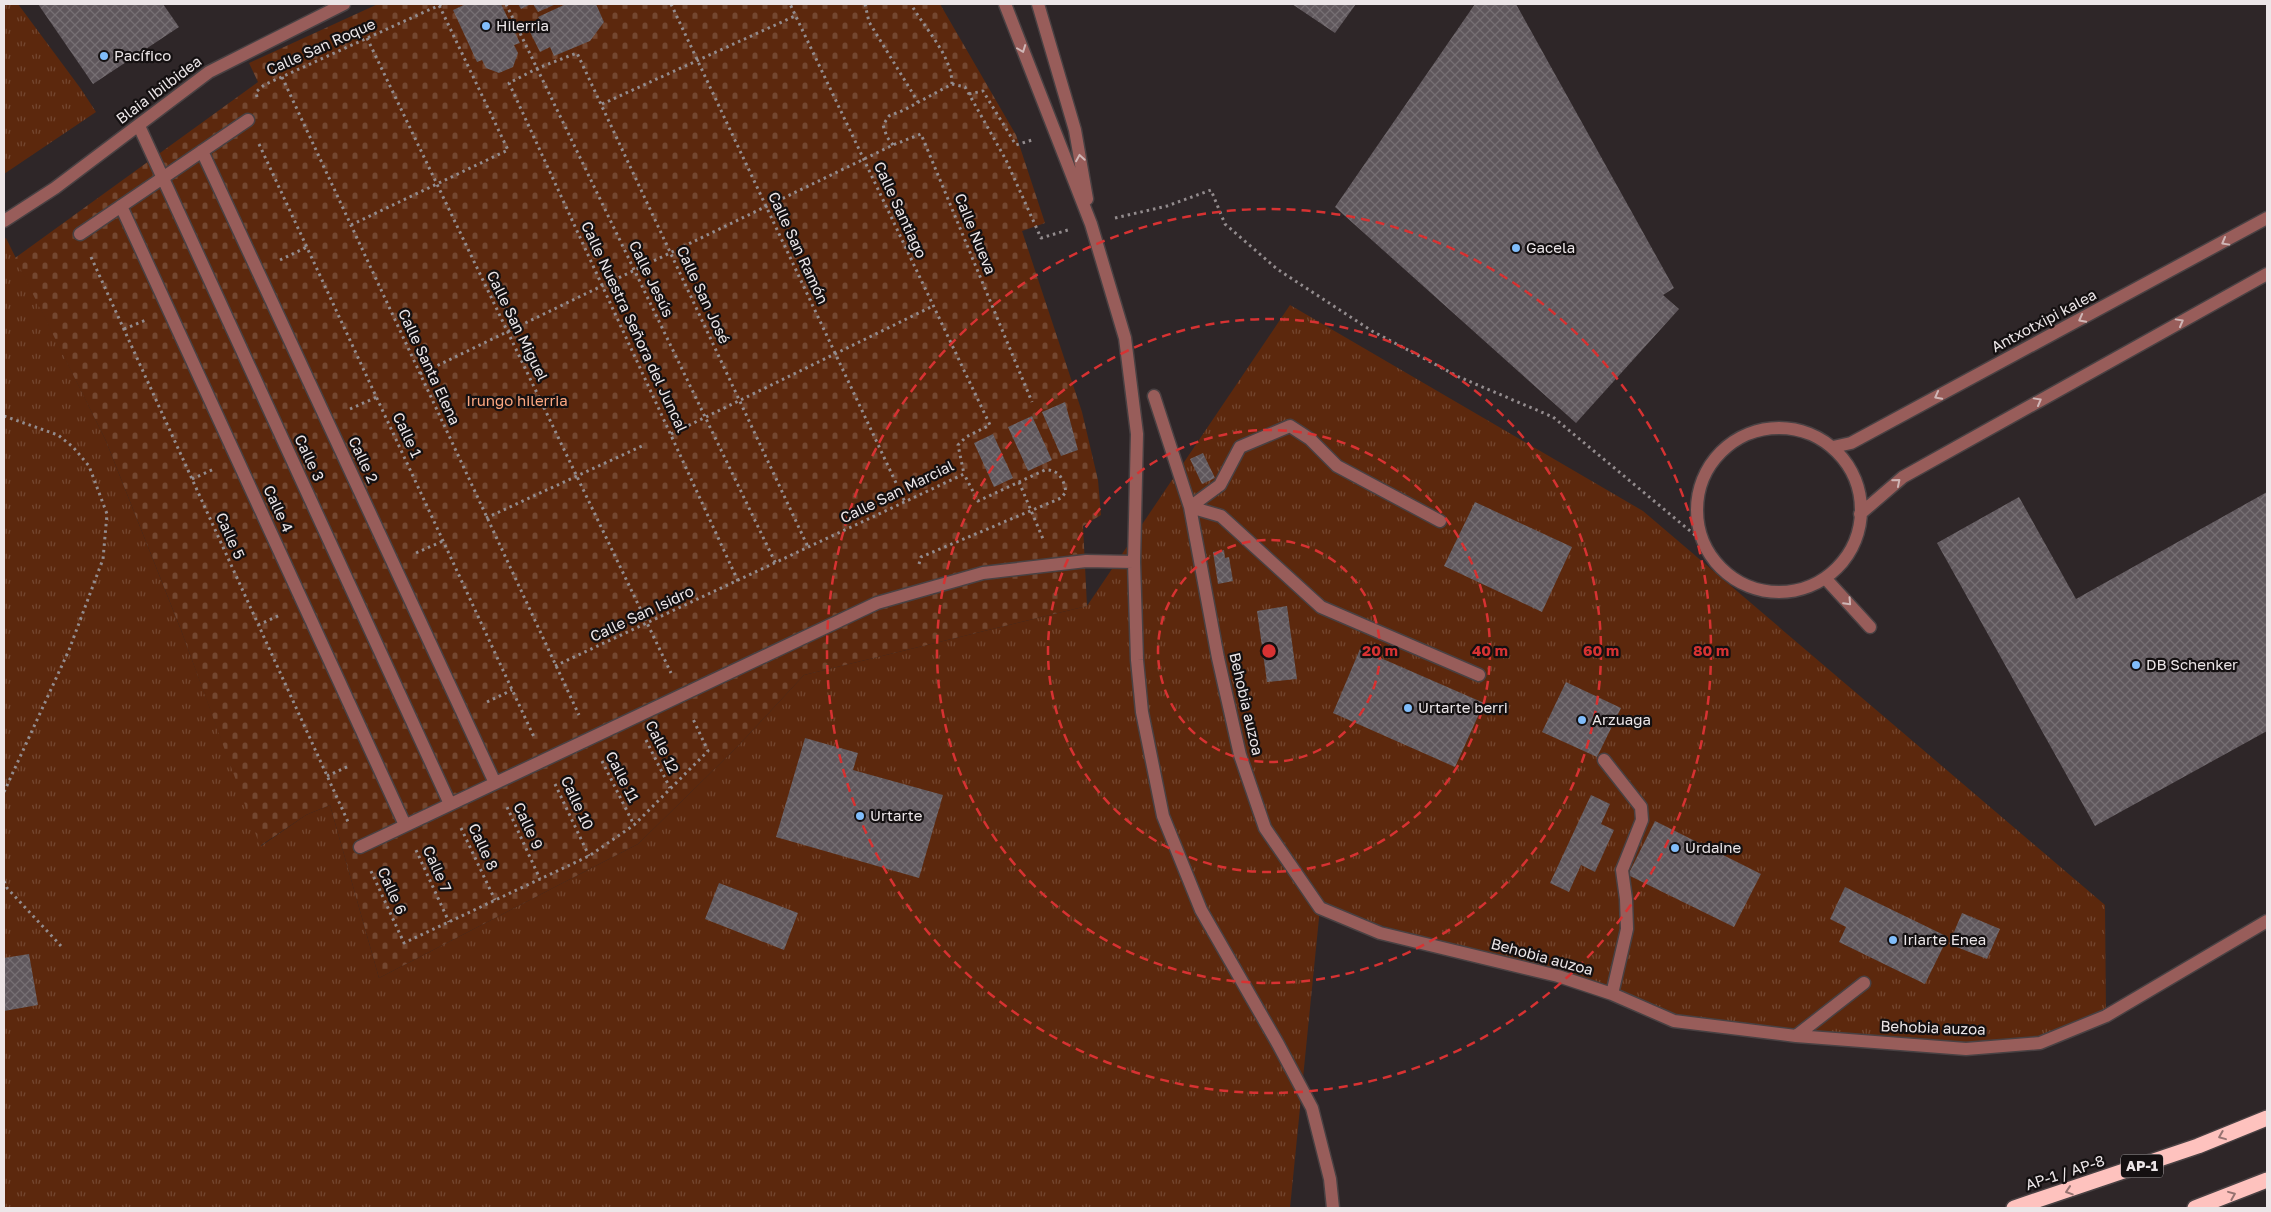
<svg xmlns="http://www.w3.org/2000/svg" width="2271" height="1212" font-family="'Golos Text',sans-serif">
  <style>
    .grass { fill: url(#grass-tufts) }
    .cemetery { fill: url(#cemetery-stones) }
    .building { fill: url(#building-cross-hatch) }
    .lines { fill: none; stroke-linecap: round; stroke-linejoin: round }
    .minor-casing { stroke: #494143; stroke-width: 15 }
    .highway-casing { stroke: #494143; stroke-width: 18 }
    .path { stroke: #938c8e; stroke-width: 3; stroke-dasharray: 2.5 4; stroke-linecap: butt }
    .minor { stroke: #985d5a; stroke-width: 12 }
    .highway { stroke: #fec2be; stroke-width: 15 }
    .oneway { stroke: #cfb6b6 }
    .oneway2 { stroke: #957270 }
    .ring { fill: none; stroke: #d73232; stroke-width: 2.5; stroke-dasharray: 9 6 }
    .poi-dot { fill: #81bdfa; stroke: #141011; stroke-width: 2 }
    .labels { text-anchor: middle; stroke-width: 4.5; stroke-linejoin: round; paint-order: stroke }
    .shield { fill: #141011; stroke: #aba6a8; stroke-width: 1 }
    .shield-label { font-size: 14px; font-weight: bold; fill: #ece6e8 }
    .poi-label { font-size: 15px; fill: #ece6e8; stroke: #141011; text-anchor: start }
    .street-label { font-size: 15px; fill: #ece6e8; stroke: #141011 }
    .park-label { font-size: 15px; fill: #fda881; stroke: #141011 }
    .centre { fill: #d73232; stroke: #141011; stroke-width: 2.5 }
    .ring-label { font-size: 15px; text-anchor: middle; font-weight: bold; fill: #d73232; stroke: #141011; stroke-width: 4.5; stroke-linejoin: round; paint-order: stroke }
  </style>
  <defs>
    <pattern id="grass-tufts" width="24" height="20" patternUnits="userSpaceOnUse" patternTransform="scale(1.25)"><rect width="24" height="20" fill="#5c280d"/><path d="M3 7l-1-3M5 7V3M7 7l1-3M15 17l-1-3M17 17v-4M19 17l1-3" fill="none" stroke="#744730"/></pattern>
    <pattern id="cemetery-stones" width="16" height="16" patternUnits="userSpaceOnUse" patternTransform="scale(1.25)"><rect width="16" height="16" fill="#5c280d"/><path d="M2 7V4a2 2 0 0 1 4 0v3zM10 15v-3a2 2 0 0 1 4 0v3z" fill="#744730"/></pattern>
    <pattern id="building-cross-hatch" width="8" height="8" patternUnits="userSpaceOnUse" patternTransform="scale(1.25)"><rect width="8" height="8" fill="#5f575c"/><path d="M0 0l8 8M0 8l8-8" fill="none" stroke="#766f73"/></pattern>
  </defs>
  <rect width="100%" height="100%" fill="#2e2628"/>
  <path class="grass" d="M4,4H18L81,89L96,112L4,174Z
    M6,238L106,441L181,630L261,846L306,815L330,805L379,978L638,844L738,746L804,675L1087,606L1290,305L1643,511L2105,905L2106,1016L2040,1043L1966,1049L1674,1021L1558,976L1320,908L1290,1208H4V239Z"/>
  <path class="cemetery" d="M378,4H940L1016,135L1045,223L1022,231L1082,412L1098,480L1101,515L1083,526L1087,606L804,675L738,746L638,844L379,978L330,805L306,815L260,846L181,630L106,441L15,258L258,82L249,63Z"/>
  <path class="building" d="M38,4H163L179,27L93,84Z
    M466,4H501L520,43L514,45L518,53L513,67L499,73L486,68L482,60L477,62L453,10Z
    M518,4H531L521,9Z
    M533,4H556L538,12Z
    M566,4H596L604,22L590,41L554,56L550,47L540,52L530,32L543,25L538,17Z
    M1292,4H1356L1335,33Z
    M1475,4H1516L1674,288L1663,295L1679,309L1576,423L1335,207Z
    M1065,402L1078,450L1061,456L1042,412Z
    M1032,416L1052,460L1028,471L1008,427Z
    M993,434L1013,478L994,487L974,443Z
    M1203,453L1215,478L1202,484L1190,459Z
    M2267,492V731L2095,826L1937,543L2019,497L2076,599Z
    M1475,502L1572,547L1542,612L1444,566Z
    M1224,550L1225,558L1229,557L1233,581L1218,584L1213,552Z
    M1287,606L1297,679L1267,682L1257,611Z
    M1360,649L1484,703L1455,767L1333,713Z
    M1566,682L1621,708L1597,757L1542,732Z
    M805,738L858,753L853,770L943,795L919,878L776,837Z
    M1591,795L1610,804L1601,824L1614,830L1595,872L1581,865L1569,892L1550,883Z
    M1655,821L1761,874L1734,927L1628,875Z
    M719,883L798,913L784,950L705,919Z
    M1845,887L1948,937L1925,984L1839,942L1846,927L1830,919Z
    M1962,913L2000,929L1987,959L1949,944Z
    M29,954L38,1005L4,1011V958Z"/>
  <g class="lines">
    <g class="minor-casing">
      <path id="minor" d="M1005,4L1091,224L1125,338L1137,434L1134,562L1137,660L1142,712L1163,816L1201,910L1278,1044L1312,1108L1330,1179L1333,1208
        M1038,4L1075,130L1087,199
        M139,126L450,804
        M202,151L495,783
        M121,206L405,825
        M4,221L55,188L209,72L344,4
        M80,234L248,120
        M1154,396L1190,507L1218,658L1240,755L1265,828L1320,908L1380,933L1558,976L1612,994L1674,1021L1796,1036L1966,1049L2040,1043L2106,1016L2267,921
        M1697 510a82 82 0 1 1 164 0a82 82 0 1 1-164 0Z
        M1833,447L1851,443L2267,218
        M1190,507L1221,516L1321,607L1479,675
        M1190,507L1220,485L1240,447L1290,426L1310,439L1337,466L1440,521
        M1860,514L1903,477L2267,274
        M1825,578L1870,627
        M1604,760L1641,807L1642,820L1622,870L1626,899L1627,929L1612,994
        M360,847L877,603L983,573L1086,561L1134,562
        M1796,1036L1864,983"/>
    </g>
    <g class="highway-casing">
      <path id="highway" d="M2014,1208L2198,1146L2267,1118
        M2195,1208L2267,1180"/>
    </g>
    <path class="path" d="M506,4L776,564
      M671,4L905,502
      M865,4L869,22L918,102
      M367,38L671,673
      M282,77L579,715
      M952,84L965,87L1006,160L1041,238L1068,230
      M969,94L983,91L1016,145L1032,140
      M257,97L256,92L264,85L442,4
      M602,104L795,16
      M259,144L534,737
      M893,145L887,137L883,125L889,116L904,110L952,84C952,55 924,28 911,4
      M1115,218L1167,206L1211,190L1225,224L1277,269L1372,331L1459,377L1553,417L1701,540
      M351,225L508,150L439,5
      M91,257L349,824
      M280,260L307,247
      M124,329L146,320
      M420,374L893,145L921,134L1032,402
      M350,409L377,397
      M4,416L58,435L73,447L89,466L107,514L103,559L69,650L4,792
      M671,434L933,306
      M192,479L214,469
      M1019,482L1043,539
      M486,518L642,446
      M416,553L443,541
      M919,564L921,557L1061,498L1066,492C1064,480 1059,469 1045,470L978,501L964,474
      M738,581L509,83L538,68L577,53L808,547
      M258,625L280,615
      M555,666L964,474L958,445L966,437L990,425L790,4
      M487,702L512,690
      M646,740L670,788
      M602,761L634,825
      M327,776L349,766
      M555,784L589,856
      M507,807L540,879
      M461,828L495,900
      M416,850L449,922
      M371,871L404,943L589,856L634,825L708,751L693,719
      M4,881L7,888L61,946"/>
    <use href="#minor" class="minor"/>
    <use href="#highway" class="highway"/>
  </g>
  <defs><path id="oneway-chevron" d="M-2-3.5L2.5 0L-2 3.5" fill="none" stroke-width="1.6" stroke-linecap="round" stroke-linejoin="round" transform="scale(1.25)"/></defs>
  <g class="oneway">
    <use href="#oneway-chevron" transform="translate(1022 49) rotate(69)"/>
    <use href="#oneway-chevron" transform="translate(1080 158) rotate(-99)"/>
    <use href="#oneway-chevron" transform="translate(2225 242) rotate(151)"/>
    <use href="#oneway-chevron" transform="translate(2082 319) rotate(152)"/>
    <use href="#oneway-chevron" transform="translate(2180 322) rotate(-29)"/>
    <use href="#oneway-chevron" transform="translate(1938 396) rotate(152)"/>
    <use href="#oneway-chevron" transform="translate(2038 401) rotate(-29)"/>
    <use href="#oneway-chevron" transform="translate(1897 482) rotate(-40)"/>
    <use href="#oneway-chevron" transform="translate(1848 602) rotate(47)"/>
  </g>
  <g class="oneway2">
    <use href="#oneway-chevron" transform="translate(2222 1136) rotate(158)"/>
    <use href="#oneway-chevron" transform="translate(2069 1191) rotate(162)"/>
    <use href="#oneway-chevron" transform="translate(2232 1195) rotate(-22)"/>
  </g>
  <g class="ring">
    <circle cx="1269" cy="651" r="111"/>
    <circle cx="1269" cy="651" r="221"/>
    <circle cx="1269" cy="651" r="332"/>
    <circle cx="1269" cy="651" r="442"/>
  </g>
  <g class="poi-dot">
    <circle cx="486" cy="26" r="5"/>
    <circle cx="104" cy="56" r="5"/>
    <circle cx="1516" cy="248" r="5"/>
    <circle cx="2136" cy="665" r="5"/>
    <circle cx="1408" cy="708" r="5"/>
    <circle cx="1582" cy="720" r="5"/>
    <circle cx="860" cy="816" r="5"/>
    <circle cx="1675" cy="848" r="5"/>
    <circle cx="1893" cy="940" r="5"/>
  </g>
  <g class="labels">
    <rect class="shield" x="2121" y="1154.5" width="42" height="23" rx="4"/>
    <g class="shield-label">
      <text x="2142" y="1171">AP-1</text>
    </g>
    <g class="poi-label">
      <text x="496" y="31">Hilerria</text>
      <text x="114" y="61">Pacífico</text>
      <text x="1526" y="253">Gacela</text>
      <text x="2146" y="670">DB Schenker</text>
      <text x="1418" y="713">Urtarte berri</text>
      <text x="1592" y="725">Arzuaga</text>
      <text x="870" y="821">Urtarte</text>
      <text x="1685" y="853">Urdaine</text>
      <text x="1903" y="945">Iriarte Enea</text>
    </g>
    <g class="street-label">
      <text transform="translate(321 47) rotate(-24)" y="5">Calle San Roque</text>
      <text transform="translate(159 90) rotate(-37)" y="5">Blaia Ibilbidea</text>
      <text transform="translate(900 210) rotate(65)" y="5">Calle Santiago</text>
      <text transform="translate(975 234) rotate(68)" y="5">Calle Nueva</text>
      <text transform="translate(798 248) rotate(65)" y="5">Calle San Ramón</text>
      <text transform="translate(651 279) rotate(64)" y="5">Calle Jesús</text>
      <text transform="translate(703 295) rotate(65)" y="5">Calle San José</text>
      <text transform="translate(2044 321) rotate(-28)" y="5">Antxotxipi kalea</text>
      <text transform="translate(517 326) rotate(64)" y="5">Calle San Miguel</text>
      <text transform="translate(634 327) rotate(65)" y="5">Calle Nuestra Señora del Juncal</text>
      <text transform="translate(429 367) rotate(65)" y="5">Calle Santa Elena</text>
      <text transform="translate(407 435) rotate(65)" y="5">Calle 1</text>
      <text transform="translate(309 458) rotate(65)" y="5">Calle 3</text>
      <text transform="translate(363 460) rotate(65)" y="5">Calle 2</text>
      <text transform="translate(897 492) rotate(-26)" y="5">Calle San Marcial</text>
      <text transform="translate(278 509) rotate(65)" y="5">Calle 4</text>
      <text transform="translate(230 536) rotate(66)" y="5">Calle 5</text>
      <text transform="translate(642 614) rotate(-25)" y="5">Calle San Isidro</text>
      <text transform="translate(1246 704) rotate(77)" y="5">Behobia auzoa</text>
      <text transform="translate(662 747) rotate(64)" y="5">Calle 12</text>
      <text transform="translate(622 777) rotate(63)" y="5">Calle 11</text>
      <text transform="translate(577 803) rotate(65)" y="5">Calle 10</text>
      <text transform="translate(528 826) rotate(65)" y="5">Calle 9</text>
      <text transform="translate(483 847) rotate(65)" y="5">Calle 8</text>
      <text transform="translate(437 869) rotate(66)" y="5">Calle 7</text>
      <text transform="translate(392 891) rotate(66)" y="5">Calle 6</text>
      <text transform="translate(1542 957) rotate(15)" y="5">Behobia auzoa</text>
      <text transform="translate(1933 1028) rotate(2)" y="5">Behobia auzoa</text>
      <text transform="translate(2065 1173) rotate(-18)" y="5">AP-1 / AP-8</text>
    </g>
    <g class="park-label">
      <text x="517" y="406">Irungo hilerria</text>
    </g>
  </g>
  <circle cx="1269" cy="651" r="8" class="centre"/>
  <g class="ring-label">
    <text x="1380" y="656">20 m</text>
    <text x="1490" y="656">40 m</text>
    <text x="1601" y="656">60 m</text>
    <text x="1711" y="656">80 m</text>
  </g>
  <rect width="2271" height="1212" fill="none" stroke="#ece6e8" stroke-width="10"/>
</svg>
